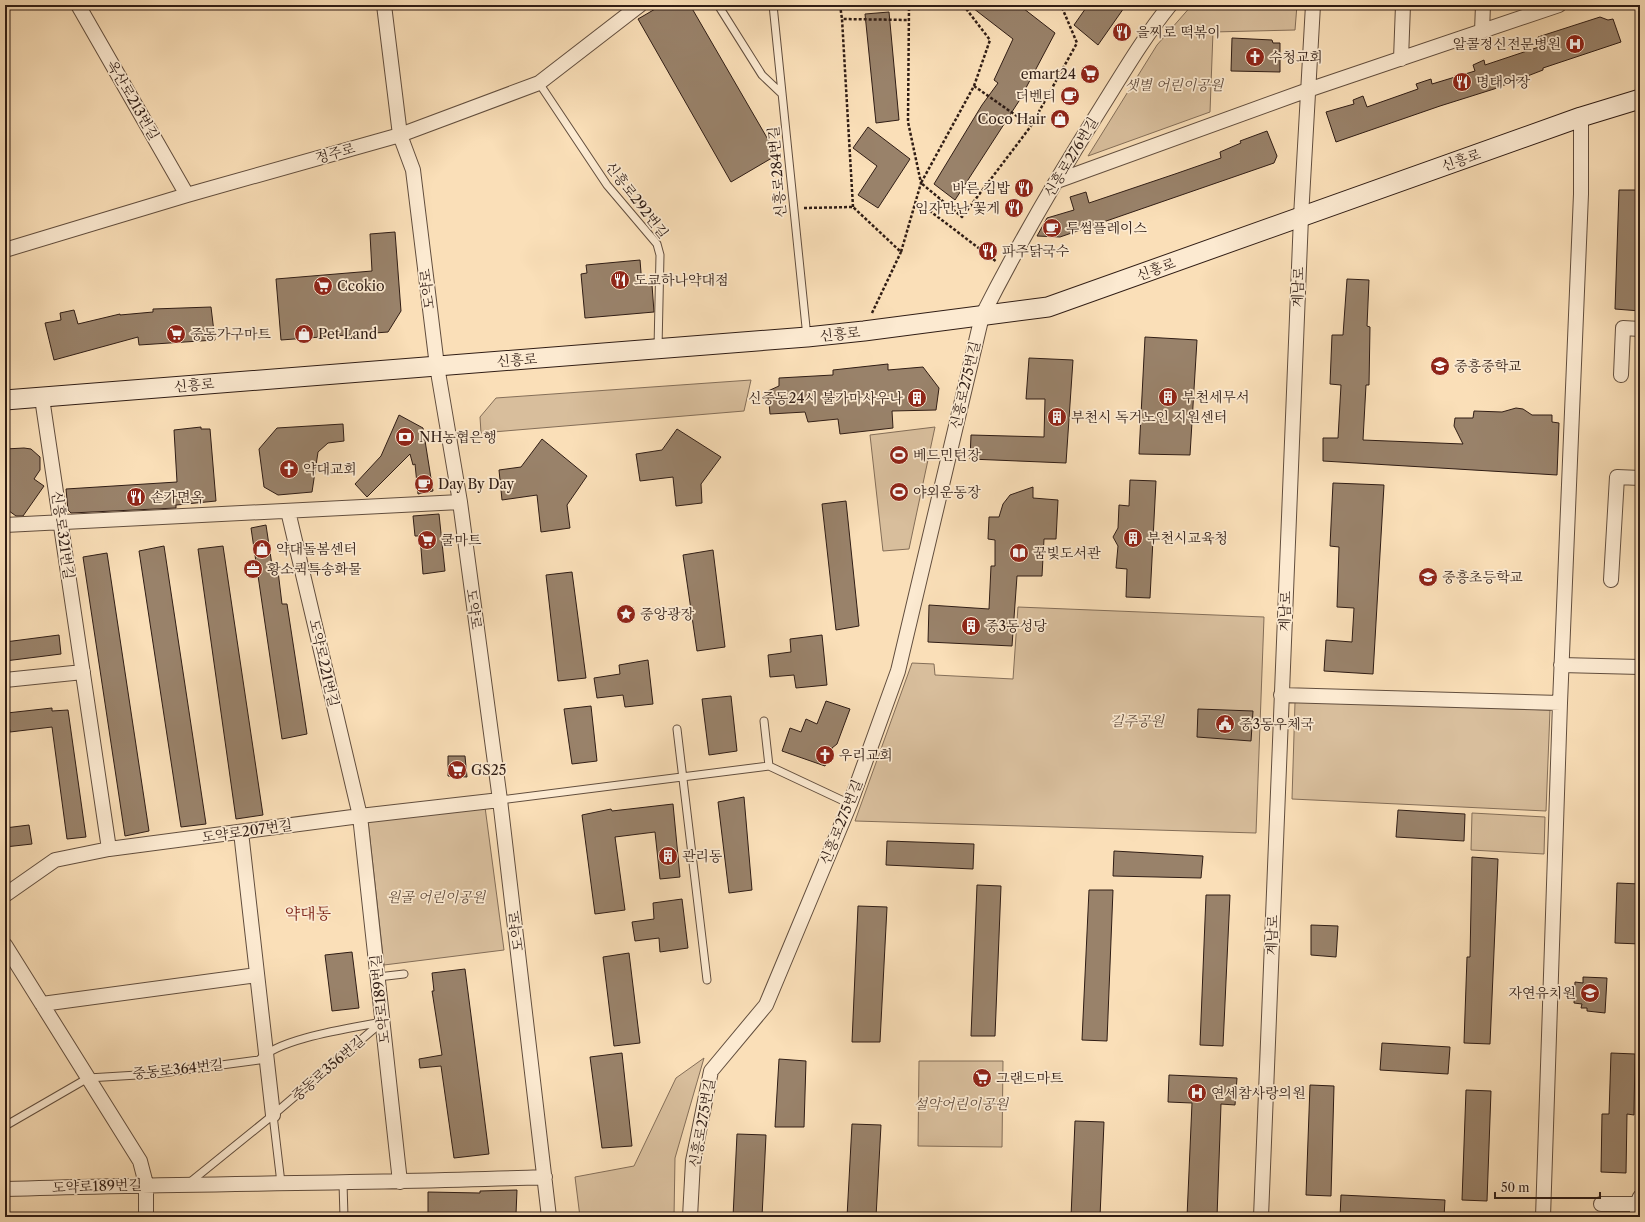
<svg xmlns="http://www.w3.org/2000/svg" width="1645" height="1222" font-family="'Libre Caslon Text','Noto Serif KR',serif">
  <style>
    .green { fill: #d8be9c; stroke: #846e58 }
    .building { fill: #99826a; stroke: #301d15 }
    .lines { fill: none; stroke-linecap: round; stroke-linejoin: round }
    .lane-casing { stroke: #624e3e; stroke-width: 9 }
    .street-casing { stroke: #624e3e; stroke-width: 16 }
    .secondary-casing { stroke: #301d15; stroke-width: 21 }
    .path { stroke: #301d15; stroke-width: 2.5; stroke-dasharray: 3 2; stroke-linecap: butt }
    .lane { stroke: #fcead1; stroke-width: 7 }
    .street { stroke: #fcead1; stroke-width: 14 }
    .secondary { stroke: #fcead1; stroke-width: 19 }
    .labels { text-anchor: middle; stroke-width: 3.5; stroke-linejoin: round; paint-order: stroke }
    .poi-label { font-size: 14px; fill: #301d15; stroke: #fcead1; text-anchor: start }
    .park-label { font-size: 14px; font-style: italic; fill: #624d3e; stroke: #fcead1 }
    .street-label { font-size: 14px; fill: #301d15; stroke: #fcead1 }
    .quarter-label { font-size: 16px; fill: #7a1f14; stroke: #fcead1 }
  </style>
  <rect width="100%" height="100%" fill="#fadfb8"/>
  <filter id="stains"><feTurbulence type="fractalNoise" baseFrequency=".005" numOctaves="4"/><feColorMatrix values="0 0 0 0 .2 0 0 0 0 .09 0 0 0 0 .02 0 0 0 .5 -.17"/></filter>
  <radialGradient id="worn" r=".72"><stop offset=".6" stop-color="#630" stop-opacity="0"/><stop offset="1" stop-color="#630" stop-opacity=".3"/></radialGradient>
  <path class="green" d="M1192,5H1297L1295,30L1213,32L1210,112L1088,156L1157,45Z
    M751,380L744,411L481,433L480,417L496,398Z
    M935,427L909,549L883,551L870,435Z
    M1018,607L1264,617L1256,833L855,821L912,663L934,664L935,675L1013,679Z
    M1295,702L1550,710L1546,811L1292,799Z
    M485,807L504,950L384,965L368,821Z
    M1472,813L1545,817L1544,854L1471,850Z
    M704,1058L675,1158L674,1217H580L575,1177L634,1166L676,1078Z
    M919,1061H1003L1002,1147L918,1146Z"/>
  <path class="building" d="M662,5H690L777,155L731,182L638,19Z
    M969,5H1019L1055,33L1019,101L955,200L934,184L982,105L998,83L994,80L1013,39Z
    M1088,5H1126L1098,45L1074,25Z
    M889,12L899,120L876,123L865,14Z
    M1600,17L1608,20L1613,19L1621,42L1543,68V70L1494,89L1440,106L1336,142L1326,112L1354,104L1353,100L1363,96L1367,107L1418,89L1416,84L1431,79L1432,84L1475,71L1473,65L1484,60L1485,65L1542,46L1538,37Z
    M1232,38L1272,40L1273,43H1280V72L1231,71Z
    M868,127L910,159L878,208L858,195L877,166L853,148Z
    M1267,131L1277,156L1274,163L1060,237L1037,236L1047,218L1074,210L1070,197L1086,192L1089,203L1175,174L1221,158L1220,152L1241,143L1240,141Z
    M1619,190H1640V311L1615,309Z
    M395,232L401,311L388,332L281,340L276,279L372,271L370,234Z
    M640,260L642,285H652L654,312L585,318L581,274L587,273L586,265Z
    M1347,279L1369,280L1367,326L1370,327L1369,385H1366L1363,440L1463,444L1454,426L1455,418H1473L1474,411L1502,412L1516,408L1523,409L1532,415H1552V422L1559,423L1557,475L1323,461V438H1338L1341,385L1330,384L1332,335H1343Z
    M211,307L215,340L139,345L138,337L54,360L45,323L61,320L60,313L74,310L78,324L120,314V315L153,312V309Z
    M1145,337L1197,340L1190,455L1139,454Z
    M1029,358L1073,360L1066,463L970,459L971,435L1044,437L1045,399H1026Z
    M888,364V370L923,367L939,388L936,410L892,411L893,428L840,434L838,419L808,422L805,412L770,414L768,391L779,386V378L833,375V370Z
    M399,415L423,428L433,491L418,494L415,464L413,465L410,454L367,497L355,484L381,456Z
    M343,424L344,441L328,443L318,452L312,492L278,495L264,487L259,449L277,428Z
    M201,427V429H210L216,501L176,505V508L71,513L68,510L66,489L177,482L174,430Z
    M677,429L721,457L701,484L702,503L676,506L673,477L640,481L636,454L662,450Z
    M542,439L587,476L567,505L570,528L541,532L537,495L502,500L499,470L521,467Z
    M24,448L31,449L40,457V470L34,479L44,486L23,516H16L5,508V449Z
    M1130,480L1156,481L1150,598L1126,597L1127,569L1116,568L1118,546L1113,537L1118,528L1119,505L1129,506Z
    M1333,483L1384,485L1373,674L1324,671L1326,640L1352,642L1354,608L1337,607L1339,547L1330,546Z
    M1033,487V498L1058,500L1056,539H1044L1042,576H1017L1012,646L928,642L929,605L989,609L991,566H995V540L988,539L989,517H999L1003,504L1010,495Z
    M846,501L859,626L836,630L822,504Z
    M439,514L445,571L423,574L420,536H415L413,516Z
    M266,525L273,572L278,571L282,604H287L307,734L282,739L251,528Z
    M164,546L206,824L181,827L139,551Z
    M223,546L263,815L236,819L198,549Z
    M713,550L725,647L697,651L683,555Z
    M107,553L149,831L125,836L83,557Z
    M572,572L586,678L558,681L546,575Z
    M59,635L61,654L5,661V642Z
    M822,635L827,685L796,688L794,675L770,677L768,655L791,652L790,639Z
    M648,660L653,704L625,707L623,695L597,698L594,678L620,674L619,665Z
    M731,696L737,751L709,755L702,699Z
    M826,701L850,709L837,744L832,748L825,766L782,751L790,728L801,732L806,719L817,724Z
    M591,706L597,761L572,764L564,709Z
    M52,708V711L68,710L86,837L67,839L52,727L10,732L7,713Z
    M1198,709L1253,711L1251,741L1197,737Z
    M448,756H465L467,777L448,776Z
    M744,797L752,890L729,893L718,802Z
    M673,804L680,877L660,879L655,832L615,837L625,910L595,914L582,815L611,809L612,811Z
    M1398,810L1465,814L1464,841L1396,837Z
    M29,825L32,844L5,847V828Z
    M887,841L974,844L973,869L886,865Z
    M1114,851L1203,856L1201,878L1113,876Z
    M1472,857L1498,859L1490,1044L1464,1043L1467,957H1470Z
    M1617,883L1640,884V944L1615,943Z
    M977,885L1001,886L995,1036H971Z
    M1089,890H1113L1107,1041L1082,1040Z
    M1206,895H1230L1223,1046L1200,1045Z
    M682,899L688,948L660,952L659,938L635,941L632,922L654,919L653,903Z
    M858,906L887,907L880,1042H852Z
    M1311,925L1338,926L1336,957L1311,955Z
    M352,952L359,1008L332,1011L325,955Z
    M629,953L640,1043L614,1046L603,957Z
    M465,969L489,1154L454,1158L441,1066L420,1068L419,1059L442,1055L432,991H434L432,973Z
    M1583,977L1607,978L1605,1013L1587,1011V1008H1581L1582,1004L1574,1003L1575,982L1583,983Z
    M1382,1043L1450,1047L1448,1074L1380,1070Z
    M622,1053L632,1146L602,1148L590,1057Z
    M1611,1053L1635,1054L1634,1115L1627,1114L1626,1173L1601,1172L1602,1114H1609Z
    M779,1059L806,1061L804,1127H775Z
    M1169,1075L1237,1078L1235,1105L1221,1104L1217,1217H1187L1192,1103L1168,1102Z
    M1310,1085L1334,1086L1331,1196L1306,1195Z
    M1466,1090L1491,1091L1487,1201L1462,1200Z
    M1075,1121L1104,1122L1100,1217H1071Z
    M852,1124L881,1125L876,1217H847Z
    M737,1134L766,1135L762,1217H733Z
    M517,1190L516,1214H473V1217H451V1214H428V1192L480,1193V1191Z
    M1341,1195L1445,1200L1444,1217H1340Z"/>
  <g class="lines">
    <g class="lane-casing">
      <path id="lane" d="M718,5L762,75L782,94
        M773,5L807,337
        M539,83L607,185L657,244L660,255L658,348
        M764,721L769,766
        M677,729L707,980
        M500,800L769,766L850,804
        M378,977L404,974
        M273,1115L281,1183
        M5,1126L88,1078L154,1074L259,1060C279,1038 352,1028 382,1022
        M189,1183L273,1115L382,1022
        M343,1183L344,1217"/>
    </g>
    <g class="street-casing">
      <path id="street" d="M78,5L187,195
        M384,5L400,135L413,170L437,366L460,502L500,800L549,1217
        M1482,31L1483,5
        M1401,59L1403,5
        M1057,181L1308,90L1559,5
        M5,250L187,195L400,135L539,83L640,5
        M1621,375L1623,328L1640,329
        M42,398L109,849
        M288,511L360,816L400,1182
        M5,525L460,502
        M1611,580L1617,477L1640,478
        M1561,665L1640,667
        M5,680L83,672
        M1281,695L1560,703
        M241,832L273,1115
        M5,895L55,860L109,849L360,816L500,800
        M5,945L140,1161L146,1184V1217
        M42,1004L257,975
        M5,1189C185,1183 365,1184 545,1177
        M1601,1204H1637
        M690,1217L693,1161L711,1071L766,1005L850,804L898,671L982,316C1018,245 1058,176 1101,108C1123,73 1144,37 1170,5
        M1261,1217L1301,217L1313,5
        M1543,1217L1560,703L1581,194V117
        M1637,1217V1204L1640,1197"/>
    </g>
    <g class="secondary-casing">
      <path id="secondary" d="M5,400L807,337L864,331L1048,307L1581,117L1640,99"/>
    </g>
    <path class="path" d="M840,5L842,19
      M965,5L964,6L990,40L974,86L921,183L962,217L1031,126
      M974,86L1031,126L1077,43L1061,5
      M940,199L930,211L997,262
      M853,207L842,19L909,20
      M804,208L853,207L901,252L921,183L908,122L909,5
      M872,313L901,252"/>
    <use href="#lane" class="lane"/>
    <use href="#street" class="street"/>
    <use href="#secondary" class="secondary"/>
  </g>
  <defs>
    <g id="restaurant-disc" transform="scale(1)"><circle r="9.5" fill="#8f2418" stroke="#fcead1"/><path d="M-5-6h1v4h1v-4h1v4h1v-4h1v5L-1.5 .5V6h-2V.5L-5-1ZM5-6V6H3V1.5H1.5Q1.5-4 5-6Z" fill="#fff"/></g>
    <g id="hospital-disc" transform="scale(1)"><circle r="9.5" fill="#8f2418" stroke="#fcead1"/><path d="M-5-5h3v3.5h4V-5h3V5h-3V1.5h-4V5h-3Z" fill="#fff"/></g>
    <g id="church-disc" transform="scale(1)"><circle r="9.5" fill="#8f2418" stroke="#fcead1"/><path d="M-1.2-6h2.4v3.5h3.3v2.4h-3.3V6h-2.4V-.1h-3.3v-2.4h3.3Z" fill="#fff"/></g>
    <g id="supermarket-disc" transform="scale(1)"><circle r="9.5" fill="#8f2418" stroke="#fcead1"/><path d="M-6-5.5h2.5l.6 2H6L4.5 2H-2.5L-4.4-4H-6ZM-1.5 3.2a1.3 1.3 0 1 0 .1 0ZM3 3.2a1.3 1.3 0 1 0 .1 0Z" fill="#fff"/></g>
    <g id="cafe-disc" transform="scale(1)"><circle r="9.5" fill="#8f2418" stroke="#fcead1"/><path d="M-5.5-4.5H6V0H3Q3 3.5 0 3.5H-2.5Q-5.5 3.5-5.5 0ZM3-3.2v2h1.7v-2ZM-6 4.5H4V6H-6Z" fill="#fff"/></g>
    <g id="shop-disc" transform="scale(1)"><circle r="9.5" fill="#8f2418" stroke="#fcead1"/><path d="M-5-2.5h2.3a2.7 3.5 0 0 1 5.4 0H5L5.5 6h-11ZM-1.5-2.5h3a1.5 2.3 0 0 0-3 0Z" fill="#fff"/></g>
    <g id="school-disc" transform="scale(1)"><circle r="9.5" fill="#8f2418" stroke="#fcead1"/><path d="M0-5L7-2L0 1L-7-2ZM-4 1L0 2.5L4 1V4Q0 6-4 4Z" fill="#fff"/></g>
    <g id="building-disc" transform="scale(1)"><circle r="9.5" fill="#8f2418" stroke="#fcead1"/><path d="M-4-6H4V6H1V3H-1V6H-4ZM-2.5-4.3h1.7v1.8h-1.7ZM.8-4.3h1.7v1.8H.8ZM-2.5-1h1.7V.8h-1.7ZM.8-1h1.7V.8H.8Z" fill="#fff"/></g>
    <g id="bank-disc" transform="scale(1)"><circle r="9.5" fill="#8f2418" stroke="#fcead1"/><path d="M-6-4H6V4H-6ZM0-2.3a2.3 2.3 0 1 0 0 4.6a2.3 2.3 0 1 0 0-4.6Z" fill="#fff"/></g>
    <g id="stadium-disc" transform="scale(1)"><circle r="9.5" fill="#8f2418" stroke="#fcead1"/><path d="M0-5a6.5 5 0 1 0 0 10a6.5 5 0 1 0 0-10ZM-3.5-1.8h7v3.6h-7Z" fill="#fff"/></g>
    <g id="library-disc" transform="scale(1)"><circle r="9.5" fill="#8f2418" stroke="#fcead1"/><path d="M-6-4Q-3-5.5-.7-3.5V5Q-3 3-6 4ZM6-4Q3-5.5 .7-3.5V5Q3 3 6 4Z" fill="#fff"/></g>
    <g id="office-disc" transform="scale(1)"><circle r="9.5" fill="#8f2418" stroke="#fcead1"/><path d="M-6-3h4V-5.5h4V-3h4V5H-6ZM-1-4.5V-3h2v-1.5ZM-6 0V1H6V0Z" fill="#fff"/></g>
    <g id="sight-disc" transform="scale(1)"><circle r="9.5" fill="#8f2418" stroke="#fcead1"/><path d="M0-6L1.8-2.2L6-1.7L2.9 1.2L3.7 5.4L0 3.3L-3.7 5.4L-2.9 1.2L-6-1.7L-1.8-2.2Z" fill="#fff"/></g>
    <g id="civic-disc" transform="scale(1)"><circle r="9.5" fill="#8f2418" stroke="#fcead1"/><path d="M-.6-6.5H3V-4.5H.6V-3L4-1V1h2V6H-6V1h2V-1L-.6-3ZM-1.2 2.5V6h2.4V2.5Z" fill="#fff"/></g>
  </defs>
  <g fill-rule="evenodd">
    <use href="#restaurant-disc" x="1122" y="32"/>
    <use href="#hospital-disc" x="1575" y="44"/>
    <use href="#church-disc" x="1255" y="57"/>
    <use href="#supermarket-disc" x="1090" y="74"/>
    <use href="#restaurant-disc" x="1462" y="82"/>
    <use href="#cafe-disc" x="1070" y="96"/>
    <use href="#shop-disc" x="1060" y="119"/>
    <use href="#restaurant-disc" x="1024" y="188"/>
    <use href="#restaurant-disc" x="1014" y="208"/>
    <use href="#cafe-disc" x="1052" y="228"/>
    <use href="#restaurant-disc" x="988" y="251"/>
    <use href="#restaurant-disc" x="620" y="280"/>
    <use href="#supermarket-disc" x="323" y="286"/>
    <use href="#supermarket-disc" x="176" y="334"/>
    <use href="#shop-disc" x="304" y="334"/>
    <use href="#school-disc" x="1440" y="366"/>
    <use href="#building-disc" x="1168" y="397"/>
    <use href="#building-disc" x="917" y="398"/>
    <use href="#building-disc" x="1057" y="417"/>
    <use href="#bank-disc" x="405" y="437"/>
    <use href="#stadium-disc" x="899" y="455"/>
    <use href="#church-disc" x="289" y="469"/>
    <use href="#cafe-disc" x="424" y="484"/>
    <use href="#stadium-disc" x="899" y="492"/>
    <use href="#restaurant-disc" x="136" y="497"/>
    <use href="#building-disc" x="1133" y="538"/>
    <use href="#supermarket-disc" x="427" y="540"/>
    <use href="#shop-disc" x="262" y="549"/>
    <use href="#library-disc" x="1019" y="553"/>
    <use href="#office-disc" x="253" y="569"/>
    <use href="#school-disc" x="1428" y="577"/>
    <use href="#sight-disc" x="626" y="614"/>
    <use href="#building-disc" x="971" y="626"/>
    <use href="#civic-disc" x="1225" y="724"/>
    <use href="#church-disc" x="825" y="755"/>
    <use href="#supermarket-disc" x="457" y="770"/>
    <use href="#building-disc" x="668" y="856"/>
    <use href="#school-disc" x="1590" y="993"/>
    <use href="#supermarket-disc" x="982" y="1078"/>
    <use href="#hospital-disc" x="1197" y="1093"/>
  </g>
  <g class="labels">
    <g class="poi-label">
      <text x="1136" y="37">을찌로 떡볶이</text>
      <text x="1561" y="49" text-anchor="end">알콜정신전문병원</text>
      <text x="1269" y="62">수청교회</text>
      <text x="1076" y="79" text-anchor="end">emart24</text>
      <text x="1476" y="87">명태어장</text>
      <text x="1056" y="101" text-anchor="end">더벤티</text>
      <text x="1046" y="124" text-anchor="end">Coco Hair</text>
      <text x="1010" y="193" text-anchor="end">바른 김밥</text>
      <text x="1000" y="213" text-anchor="end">임자만난 꽃게</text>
      <text x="1066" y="233">투썸플레이스</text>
      <text x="1002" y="256">파주닭국수</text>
      <text x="634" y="285">도쿄하나약대점</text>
      <text x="337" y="291">Ccokio</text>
      <text x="190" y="339">중동가구마트</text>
      <text x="318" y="339">Pet Land</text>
      <text x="1454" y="371">중흥중학교</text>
      <text x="1182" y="402">부천세무서</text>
      <text x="903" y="403" text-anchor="end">신중동24시 불가마사우나</text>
      <text x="1071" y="422">부천시 독거노인 지원센터</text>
      <text x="419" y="442">NH농협은행</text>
      <text x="913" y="460">베드민턴장</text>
      <text x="303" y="474">약대교회</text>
      <text x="438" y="489">Day By Day</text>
      <text x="913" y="497">야외운동장</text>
      <text x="150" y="502">손가면옥</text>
      <text x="1147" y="543">부천시교육청</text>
      <text x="441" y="545">쿨마트</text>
      <text x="276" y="554">약대돌봄센터</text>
      <text x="1033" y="558">꿈빛도서관</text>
      <text x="267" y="574">황소퀵특송화물</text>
      <text x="1442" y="582">중흥초등학교</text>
      <text x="640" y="619">중앙광장</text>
      <text x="985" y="631">중3동성당</text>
      <text x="1239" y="729">중3동우체국</text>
      <text x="839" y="760">우리교회</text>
      <text x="471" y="775">GS25</text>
      <text x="682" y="861">관리동</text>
      <text x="1576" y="998" text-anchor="end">자연유치원</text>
      <text x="996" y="1083">그랜드마트</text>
      <text x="1211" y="1098">연세참사랑의원</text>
    </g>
    <g class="park-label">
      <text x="1174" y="90">샛별 어린이공원</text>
      <text x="1137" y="726">길주공원</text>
      <text x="436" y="902">원골 어린이공원</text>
      <text x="961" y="1109">설악어린이공원</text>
    </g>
    <g class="street-label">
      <text transform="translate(133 100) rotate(60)" y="5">옥산로213번길</text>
      <text transform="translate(335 153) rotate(-16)" y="5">정주로</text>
      <text transform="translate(1071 157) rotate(-59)" y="5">신흥로276번길</text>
      <text transform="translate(1461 160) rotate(-19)" y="5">신흥로</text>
      <text transform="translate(777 172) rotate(-95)" y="5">신흥로284번길</text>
      <text transform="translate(637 200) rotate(52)" y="5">신흥로292번길</text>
      <text transform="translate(1156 269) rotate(-20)" y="5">신흥로</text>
      <text transform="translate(1298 287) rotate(-88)" y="5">계남로</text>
      <text transform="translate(427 289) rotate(-97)" y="5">도약로</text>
      <text transform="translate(840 334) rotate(-6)" y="5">신흥로</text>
      <text transform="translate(517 360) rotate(-4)" y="5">신흥로</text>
      <text transform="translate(194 385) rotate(-5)" y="5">신흥로</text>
      <text transform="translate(965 385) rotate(-77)" y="5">신흥로275번길</text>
      <text transform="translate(63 535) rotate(82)" y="5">신흥로321번길</text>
      <text transform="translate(474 609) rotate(82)" y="5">도약로</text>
      <text transform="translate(1285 611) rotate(-88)" y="5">계남로</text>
      <text transform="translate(324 663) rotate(77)" y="5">도약로221번길</text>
      <text transform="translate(841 822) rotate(-68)" y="5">신흥로275번길</text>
      <text transform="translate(247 831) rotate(-8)" y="5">도약로207번길</text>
      <text transform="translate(516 931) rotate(-97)" y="5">도약로</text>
      <text transform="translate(1272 935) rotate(-88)" y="5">계남로</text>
      <text transform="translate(380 999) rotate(-96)" y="5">도약로189번길</text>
      <text transform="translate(328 1068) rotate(-41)" y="5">중동로356번길</text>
      <text transform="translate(178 1069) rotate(-6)" y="5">중동로364번길</text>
      <text transform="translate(702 1123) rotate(-80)" y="5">신흥로275번길</text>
      <text transform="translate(97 1186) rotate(-2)" y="5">도약로189번길</text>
    </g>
    <g class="quarter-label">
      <text x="308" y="919">약대동</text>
    </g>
  </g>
  <rect width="1645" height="1222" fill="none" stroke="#fadfb8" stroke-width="20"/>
  <rect x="6" y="6" width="1633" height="1210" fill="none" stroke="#301d15" stroke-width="2"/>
  <rect x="10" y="10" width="1625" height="1202" fill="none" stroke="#301d15"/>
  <path d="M1495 1192v6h105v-6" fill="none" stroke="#301d15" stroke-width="2"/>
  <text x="1501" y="1192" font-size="12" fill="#301d15" stroke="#fcead1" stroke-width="3" paint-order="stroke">50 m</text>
  <rect width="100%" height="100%" filter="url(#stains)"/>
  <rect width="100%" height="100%" fill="url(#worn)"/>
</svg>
